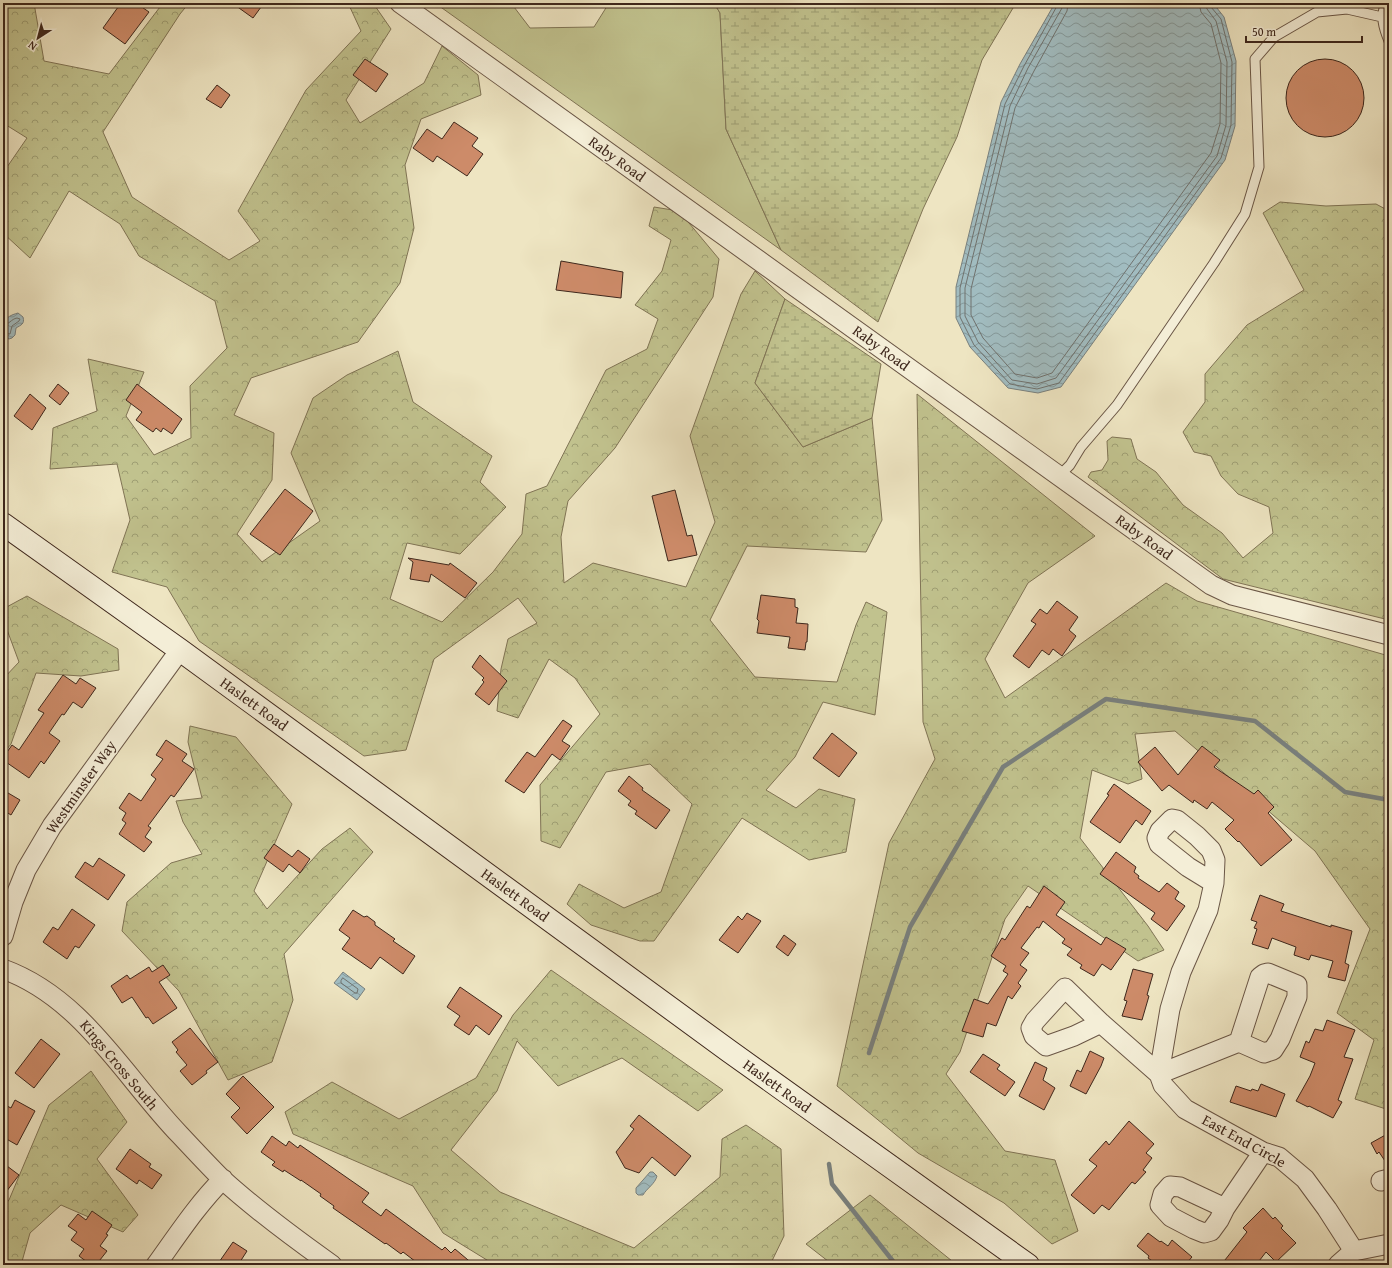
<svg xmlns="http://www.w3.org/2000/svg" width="1392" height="1268" font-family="'Gentium Book Plus',serif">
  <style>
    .green { fill: #c1c28e; stroke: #807455 }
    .forest { fill: url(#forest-crowns); stroke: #807455 }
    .wetland { fill: url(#wetland-marsh); stroke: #807455 }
    .water { fill: url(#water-waves); stroke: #79807e }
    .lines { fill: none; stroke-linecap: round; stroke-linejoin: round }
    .shore { stroke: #70726e; stroke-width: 1 }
    .stream { stroke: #79807e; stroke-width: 4.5 }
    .building { fill: #cd8b69; stroke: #3e271c }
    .lane-casing { stroke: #6a5646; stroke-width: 11 }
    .street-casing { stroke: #6a5646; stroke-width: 21 }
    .secondary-casing { stroke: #3e271c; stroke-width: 24 }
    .lane { stroke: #f4eed7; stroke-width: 9 }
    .street { stroke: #f4eed7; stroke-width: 19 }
    .secondary { stroke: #f4eed7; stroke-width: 22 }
    .labels { text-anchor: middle; stroke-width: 3; stroke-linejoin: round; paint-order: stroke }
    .street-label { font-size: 15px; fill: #3e271c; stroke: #f4eed7 }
  </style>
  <defs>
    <pattern id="forest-crowns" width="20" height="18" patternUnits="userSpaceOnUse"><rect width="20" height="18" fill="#c1c28e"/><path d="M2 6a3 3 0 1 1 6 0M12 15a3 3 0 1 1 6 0" fill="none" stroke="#9e9e73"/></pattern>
    <pattern id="wetland-marsh" width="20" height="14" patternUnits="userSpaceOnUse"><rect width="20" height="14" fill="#c1c28e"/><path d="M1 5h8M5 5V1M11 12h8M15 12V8" fill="none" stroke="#9e9e73"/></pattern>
    <pattern id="water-waves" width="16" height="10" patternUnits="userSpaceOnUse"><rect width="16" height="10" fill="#a1bcc0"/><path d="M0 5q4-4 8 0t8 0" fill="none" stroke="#85999b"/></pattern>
  </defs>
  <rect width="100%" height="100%" fill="#eee5c2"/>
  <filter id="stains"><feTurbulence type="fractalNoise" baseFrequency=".005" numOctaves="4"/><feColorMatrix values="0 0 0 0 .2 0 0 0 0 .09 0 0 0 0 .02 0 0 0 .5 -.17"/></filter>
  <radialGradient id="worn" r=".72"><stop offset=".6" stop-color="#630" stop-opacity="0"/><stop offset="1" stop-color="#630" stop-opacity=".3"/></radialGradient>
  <path class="green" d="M435,3H511L530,28L594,27L609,3H714L720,13L726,129L781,250Z"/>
  <path class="forest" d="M3,3H34L44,61L109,74L163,3H189L180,14L103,132L132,197L229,260L260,241L238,211L306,90L361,31L348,3H373L391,29L346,100L360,123L424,83L442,46L478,75L481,95L421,119L405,165L414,228L400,283L358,342L251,378L234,415L274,433L272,480L237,534L262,562L320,521L291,453L313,398L347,375L398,351L413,402L492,456L480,482L506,507L460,554L407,543L390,599L442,622L493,572L522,534L526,494L547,486L606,370L647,349L658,319L635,305L662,271L671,240L649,226L654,207L679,211L719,259L713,297L615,448L568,501L561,537L564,583L593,563L686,587L715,522L690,436L741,294L755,271L785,299L755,383L803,447L872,418L882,520L866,552L747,546L710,620L755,677L837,682L856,625L866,602L887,612L875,715L823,702L795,757L766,790L796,808L819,789L855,799L846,852L809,860L742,818L654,941H640L591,925L567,904L579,884L624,908L661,892L692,804L650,764L606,772L560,848L541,841L540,785L600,714L575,678L549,659L518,718L497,711L501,669L508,639L537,623L518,598L434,659L406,750L364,756L199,641L167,587L112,572L130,520L117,464L50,469L53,428L97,411L88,359L144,372L126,416L154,455L191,438L190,386L227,348L215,301L139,256L120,224L69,191L30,258L3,233V171L5,170L27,138L3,123Z
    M1280,202L1326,206L1376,204L1389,211V620L1223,579L1088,477L1091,472L1102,470L1108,460L1107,441L1112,437L1131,439L1137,459L1156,472L1183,505L1222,533L1243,558L1273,533L1269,507L1238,494L1221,476L1211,456L1194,452L1183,432L1205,402V374L1247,325L1304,290L1263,213Z
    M917,394L1095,536L1028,583L985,659L1005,698L1166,583L1197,601L1389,656V1110L1355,1099L1374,1040L1337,1013L1370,929L1315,851L1175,731L1135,734L1142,779L1128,784L1092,770L1080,838L1148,926L1164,950L1138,961L1028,886L1005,919L960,1052L946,1074L1005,1151L1055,1160L1078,1231L1052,1244L1004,1203L918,1153L837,1086L889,843L935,759L923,722Z
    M27,596L118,649L119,670L81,676L36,673L11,744L3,754V679L19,662L3,619V609Z
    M190,726L236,737L292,804L254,891L267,909L322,849L350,828L373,852L284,954L293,1000L272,1062L228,1080L179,991L122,931L127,902L171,863L202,854L183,822L176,801L202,798L188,742Z
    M551,970L723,1090L698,1111L622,1058L558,1086L517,1041L497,1091L451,1150L500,1192L634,1248L720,1177L722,1139L746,1125L781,1149L784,1236L770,1265H495L443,1233L413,1186L293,1134L285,1112L332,1082L399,1119L476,1078L513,1015Z
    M91,1071L127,1122L97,1159L138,1215L123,1232L61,1205L30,1233L21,1265H3V1207L9,1200L49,1105Z
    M870,1195L957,1265H833L806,1244Z"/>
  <path class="wetland" d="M714,3H1016L982,60L957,137L923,209L878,322L781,250L726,129L720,13Z
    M785,299L881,364L872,418L803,447L755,383Z"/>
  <path class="water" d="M1055,3H1213L1224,17L1236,61L1235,126L1225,160L1061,387L1038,393L1008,388L970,347L956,318V287L1001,102L1020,64Z
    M18,313L23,317C25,324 21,325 16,328L15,335L12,338L9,339L3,336C3,323 3,317 18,313Z
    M343,972L365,989L357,1000L334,983Z
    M650,1172H653L657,1176C655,1184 647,1188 643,1195H638L636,1193V1188Z"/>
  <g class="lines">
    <path class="shore" d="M1057,3V6L1024,66L1005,104L960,288V317L974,345L1010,384L1037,389L1059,383L1221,158L1231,125L1232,62L1221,19L1211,7L1210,3
      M1062,3V8L1028,68L1010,106L965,288V316L978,342L1012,380L1037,384L1056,378L1217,156L1226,125L1227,62L1216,21L1207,9L1205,3
      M1068,3L1067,11L1034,71L1015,108L971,289V315L983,338L1015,374L1037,378L1052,373L1211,153L1220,124L1221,63L1211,24L1201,12L1199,3
      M3,325C9,325 11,319 17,318L20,319L19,321L12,326L10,334L3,333
      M343,978L358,989L357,993H355L341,983V981Z"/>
    <path class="stream" d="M869,1053L910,927L1003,767L1106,699L1255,721L1345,792L1389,800
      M829,1164L832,1184L896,1265"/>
  </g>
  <path class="building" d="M121,3H136L149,12L125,44L103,28Z
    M232,3H264L253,18Z
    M365,59L388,74L376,92L353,75Z
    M1286 98a39 39 0 1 1 78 0a39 39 0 1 1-78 0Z
    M217,85L230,95L221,108L206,99Z
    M454,122L478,138L472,146L483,154L467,176L437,156L433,162L413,148L427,129L442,139Z
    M561,261L623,272L621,298L556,290Z
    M58,384L69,393L60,405L49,396Z
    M137,384L182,419L172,434L163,428L161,432L156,428L153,432L136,420L142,412L126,400Z
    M30,394L46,408L32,430L14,416Z
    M285,489L313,511L280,555L250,534Z
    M675,490L687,536L692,535L697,555L668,561L652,496Z
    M408,558L449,565L450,563L477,583L465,598L431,574L429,582L410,579L413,562Z
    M761,595L795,599V607L798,608L796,623L808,624L807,642H806L805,650L788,648L790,637L757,633L759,621L757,619Z
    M1057,601L1078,617L1069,630L1076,636L1062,656L1053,649L1049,655L1042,650L1029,668L1013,656L1036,624L1031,621L1040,609L1047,614Z
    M480,655L507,681L489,705L475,694L484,682L482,680L484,678L472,667Z
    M63,675L76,684L80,678L96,688L82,708L73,702L64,715L62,714L49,733L60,741L44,764L41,761L29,778L3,760V758L12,745L19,750L44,713L38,710Z
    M563,720L572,726L562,741L570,746L560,760L552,754L524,793L505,781L527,752L535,757Z
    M832,733L857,753L839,777L813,758Z
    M166,740L187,754L182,761L194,769L174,797L171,795L148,826L151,828L145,837L152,842L144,852L119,834L126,823L122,820L126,813L119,808L129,793L141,801L156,779L151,775L163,759L156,755Z
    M1202,746L1220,760L1214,767L1254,794L1258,790L1274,807L1268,813L1292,840L1261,866L1239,841L1238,842L1225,829L1234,820L1212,802L1207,809L1194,800L1193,803L1169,785L1162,791L1138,762L1155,747L1178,775Z
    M629,776L643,788L642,790L670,810L656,829L635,814L637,811L628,805L631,801L618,791Z
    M1114,784L1151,811L1142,825L1136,820L1120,843L1090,822L1109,795L1107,794Z
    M3,790L20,800L11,815L3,810Z
    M274,844L292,857L298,850L310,859L300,873L289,864L283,872L264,858Z
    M1116,852L1136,867L1134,872L1139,876L1138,878L1159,892L1167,883L1179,892L1175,899L1185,906L1167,931L1151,919L1155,913L1100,874Z
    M99,858L125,875L108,900L75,877L85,862L93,867Z
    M1044,886L1065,902L1056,915L1101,945L1106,937L1126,949L1111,970L1102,964L1094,976L1080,968L1082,965L1067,955L1072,949L1062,943L1065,939L1043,921L1039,928L1037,927L1021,948L1029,953L1020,965L1027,970L1018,983L1021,986L1012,999L1008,996L996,1026L987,1023L983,1037L962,1031L974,999L988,1004L1008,974L1003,971L1006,966L991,956L1002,938L1005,940L1027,906L1030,908Z
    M1260,895L1284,904L1281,911L1331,927V925L1352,931L1345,963L1349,965L1345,981L1328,977L1333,961L1311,955L1309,960L1294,955L1296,947L1272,938L1268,949L1252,944L1257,929L1254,928L1257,922L1251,920Z
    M72,909L95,925L79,948L75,946L67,959L43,942L53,927L58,930Z
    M353,910L364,917L367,916L375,922V925L395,939L393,941L415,956L403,974L380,957L371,969L342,949L350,938L339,930Z
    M747,913L761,921L738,953L719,940L738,916L742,920Z
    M784,935L796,944L788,956L776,947Z
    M163,965L170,975L159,982L177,1008L153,1024L148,1017L146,1018L132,997L122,1003L111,986L127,975L130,979L149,967L152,972Z
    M1133,969L1153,974L1147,995L1149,996L1142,1020L1122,1016L1127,1001L1124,1000Z
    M460,987L502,1016L489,1035L476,1025L469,1035L454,1025L460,1016L447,1007Z
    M1327,1020L1355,1030L1344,1057L1353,1059L1338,1100L1342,1102L1333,1118L1309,1106L1308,1107L1296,1101L1310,1076L1315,1063L1300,1057L1306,1041L1309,1043L1315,1029L1323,1031Z
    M190,1028L218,1062L206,1071L207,1073L192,1085L180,1071L187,1065L176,1052L178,1050L172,1042Z
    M41,1039L60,1054L34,1088L15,1073Z
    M1090,1051L1104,1058L1101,1066L1086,1094L1070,1086L1077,1070L1081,1072Z
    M983,1054L1000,1065L997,1069L1015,1082L1005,1096L970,1072Z
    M1035,1062L1047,1068L1043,1080L1055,1088L1044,1110L1019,1096Z
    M243,1076L274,1107L247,1134L231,1117L240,1108L226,1094Z
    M1261,1084L1285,1094L1276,1117L1230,1102L1236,1086L1251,1091L1252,1089L1258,1091Z
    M15,1100L35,1111L17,1145L3,1137V1115L7,1106L11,1108Z
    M639,1115L691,1156L675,1176L652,1157L639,1173L625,1168L616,1152L634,1129L630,1126Z
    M1129,1121L1154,1144L1146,1153L1152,1158L1143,1170L1146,1172L1135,1184L1132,1182L1109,1210L1102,1205L1094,1214L1071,1195L1097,1166L1089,1160L1106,1141L1109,1145Z
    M1389,1133V1167L1379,1152L1377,1154L1371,1143Z
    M272,1136L286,1146L289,1141L298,1148L300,1145L369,1193L362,1202L381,1216L386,1209L442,1250L445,1247L451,1253L455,1249L474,1265H420L403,1252L401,1254L386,1243L385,1244L333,1208L334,1206L320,1196L321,1194L301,1180V1181L284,1170L283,1172L272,1165L275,1162L261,1152Z
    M130,1149L151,1164L149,1167L162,1175L152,1189L139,1180L137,1184L116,1169Z
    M3,1163L19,1175L3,1196Z
    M1263,1208L1273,1219L1275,1217L1283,1226L1281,1228L1296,1243L1276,1262L1266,1252L1256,1265H1221L1247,1232L1243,1228Z
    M92,1211L112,1225L106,1234L108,1235L100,1246L107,1251L96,1265H91L79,1256L84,1249L71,1240L77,1232L68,1226L78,1214L86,1220Z
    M1148,1233L1160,1242L1161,1241L1168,1246L1172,1240L1192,1257L1185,1265H1158L1148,1258L1149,1256L1137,1246Z
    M233,1242L247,1251L238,1265H217Z"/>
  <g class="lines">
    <g class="lane-casing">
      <path id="lane" d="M1387,3C1379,14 1384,29 1389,41
        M1059,476L1070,465L1081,447L1117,405L1214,263L1245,214L1259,167L1255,59L1274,37L1317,12L1347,9L1382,17"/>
    </g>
    <g class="street-casing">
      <path id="street" d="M400,3L1211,585L1232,595L1389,635
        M3,936L13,902L26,870L52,826L180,650
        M3,969C83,998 124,1077 180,1135C194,1150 208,1165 222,1179C256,1210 294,1238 332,1265
        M1101,1023L1074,1036L1046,1046L1034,1036L1031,1028L1035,1021L1065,988L1101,1023L1159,1074L1163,1085L1185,1109L1263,1152L1279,1157L1305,1179L1327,1209L1354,1251
        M1159,1074L1170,1009L1181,972L1208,910L1214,883L1215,860L1211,850L1197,836L1177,820L1172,819L1160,831L1157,838L1159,844L1188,867L1214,883
        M1159,1074L1239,1042L1264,1053L1273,1050L1280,1039L1297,997V985L1268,973L1264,974L1260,977L1239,1042
        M1381,1181L1389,1179
        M1225,1208L1180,1187L1170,1186L1163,1194L1160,1205L1171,1217L1194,1229L1204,1233L1211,1231L1219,1220L1225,1208L1263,1152
        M156,1265C177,1236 197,1205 223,1179
        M1338,1265L1354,1251L1389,1244"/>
    </g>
    <g class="secondary-casing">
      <path id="secondary" d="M3,524L180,650L729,1051L1028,1265"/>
    </g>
    <use href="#lane" class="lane"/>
    <use href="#street" class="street"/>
    <use href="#secondary" class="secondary"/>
  </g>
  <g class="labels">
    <g class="street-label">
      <text transform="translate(617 159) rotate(36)" y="5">Raby Road</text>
      <text transform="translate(881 348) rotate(36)" y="5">Raby Road</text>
      <text transform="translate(1144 537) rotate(36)" y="5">Raby Road</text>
      <text transform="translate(254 704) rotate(36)" y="5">Haslett Road</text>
      <text transform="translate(81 787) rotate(-55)" y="5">Westminster Way</text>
      <text transform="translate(515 895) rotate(36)" y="5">Haslett Road</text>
      <text transform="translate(119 1065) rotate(50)" y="5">Kings Cross South</text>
      <text transform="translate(777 1086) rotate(36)" y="5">Haslett Road</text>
      <text transform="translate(1244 1141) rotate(29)" y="5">East End Circle</text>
    </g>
  </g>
  <rect width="1392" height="1268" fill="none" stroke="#eee5c2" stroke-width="16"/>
  <rect x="4" y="4" width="1384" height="1260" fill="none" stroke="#3e271c" stroke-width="2"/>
  <rect x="8" y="8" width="1376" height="1252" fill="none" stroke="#3e271c"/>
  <g transform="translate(38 38) rotate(216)" stroke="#f4eed7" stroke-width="3" paint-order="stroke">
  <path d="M0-3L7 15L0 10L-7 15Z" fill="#3e271c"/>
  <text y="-6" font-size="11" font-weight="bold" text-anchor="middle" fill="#3e271c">N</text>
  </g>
  <path d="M1246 36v6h116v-6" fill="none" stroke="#3e271c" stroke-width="2"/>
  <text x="1252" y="36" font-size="12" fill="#3e271c" stroke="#f4eed7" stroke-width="3" paint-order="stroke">50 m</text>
  <rect width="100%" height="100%" filter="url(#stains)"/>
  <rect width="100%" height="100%" fill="url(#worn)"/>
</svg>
